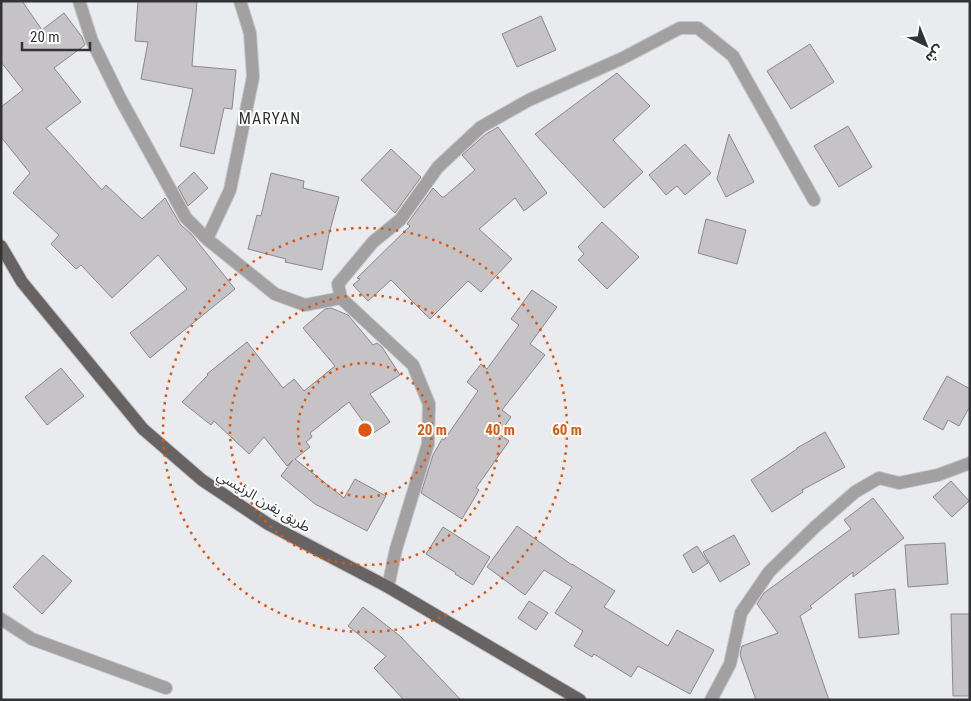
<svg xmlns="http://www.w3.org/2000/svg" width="971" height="701" font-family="'Roboto Condensed','Noto Sans Arabic',sans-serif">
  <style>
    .building { fill: #c6c3c6; stroke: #8b888a }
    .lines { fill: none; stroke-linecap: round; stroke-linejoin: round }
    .minor-casing { stroke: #c4c6c9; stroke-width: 14 }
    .major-casing { stroke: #c4c6c9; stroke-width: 14 }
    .minor { stroke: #a2a0a0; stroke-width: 12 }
    .major { stroke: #666362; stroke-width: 12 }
    .ring { fill: none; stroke: #df570e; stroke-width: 2.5; stroke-dasharray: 2.5 5 }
    .labels { text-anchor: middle; stroke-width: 4; stroke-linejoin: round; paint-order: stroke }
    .street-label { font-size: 14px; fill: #323335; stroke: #fff }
    .quarter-label { font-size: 16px; letter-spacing: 1px; fill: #323335; stroke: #fff }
    .centre { fill: #df570e; stroke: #fff; stroke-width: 2.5 }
    .ring-label { font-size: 15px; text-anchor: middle; font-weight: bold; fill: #df570e; stroke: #fff; stroke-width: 4; stroke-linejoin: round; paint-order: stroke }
  </style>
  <rect width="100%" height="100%" fill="#e9ebee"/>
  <path class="building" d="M1,1H22L42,30L64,13L82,37L85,45L54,68L81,102L46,128L102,190L106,185L142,219L165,198L180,224L192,235L235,289L150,358L130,333L187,289L158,255L112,298L81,265L76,269L51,244L59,235L13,193L30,173L1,137V107L23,90L1,62Z
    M138,1H197L192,66L236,70L232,109L224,108L214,154L180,146L193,89L141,79L148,42L135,41Z
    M541,16L556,50L517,67L502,34Z
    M810,44L834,82L791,109L767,71Z
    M617,73L650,106L613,140L643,172L604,208L535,134Z
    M848,126L872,167L839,187L814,146Z
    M498,127L547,193L524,211L515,198L479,229L512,259L481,292L468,281L430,319L391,280L368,301L353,285L360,279L357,278L410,226L407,224L433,188L442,197H444L475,170L462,155L486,134Z
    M729,134L754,182L726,197L717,179Z
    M685,144L711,173L685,195L677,186L666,195L649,175Z
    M391,149L421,177L395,213L361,180Z
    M194,172L208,188L188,206L178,187Z
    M271,173L304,181L303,188L339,197L329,234L322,270L285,262L286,259L248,249L257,215L261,216Z
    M706,219L746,230L737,264L698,253Z
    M602,222L639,257L607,289L578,260L584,254L578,247Z
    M532,290L557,307L530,344L545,355L502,410L511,417L499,434L509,441L476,488L479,490L462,519L421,493L433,455L442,439L444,440L478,391L467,382L481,364L487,369L519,325L511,319Z
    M331,308L348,315L373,345L377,343L382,347L400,375L370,394L390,422L372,434L349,402L310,433L312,437L306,442L310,447L295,459L344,498L355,479L386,496L367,531L315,504L281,476L293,460L287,466L264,437L249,454L214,421L211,425L182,402L208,375L207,374L247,342L283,388L294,379L304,391L335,366L303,328L325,309Z
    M61,368L84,396L47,425L25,397Z
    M947,376L970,389V406L959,426L948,420L943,430L923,419Z
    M825,432L845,467L802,490L803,492L772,512L751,480L797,449V448Z
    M951,481L969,501L952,517L933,497Z
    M873,498L904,538L853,577V572L810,606L812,608L800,616L829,700H756L740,655L742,646L778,633L757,604L764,593L851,529L844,520Z
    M517,526L572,565V564L615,591L604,607L668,646L677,630L714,650L690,694L638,666L631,677L594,654L592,657L574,646L583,631L555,613L572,587L544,570L525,595L487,567Z
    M443,527L490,557L473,585L455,574L456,573L426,554Z
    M734,535L750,564L720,582L703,552Z
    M945,543L948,584L908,587L905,545Z
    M697,546L708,563L693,573L683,555Z
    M43,555L72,581L42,614L13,587Z
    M895,589L899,634L859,638L855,594Z
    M529,601L548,613L536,630L518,618Z
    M363,607L400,636L461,700H404L374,668L386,656L348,626Z
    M951,614H970V696H953Z"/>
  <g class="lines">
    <g class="minor-casing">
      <path id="minor" d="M79,1L92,41L121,100L186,218L207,239L275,294L305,305L341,298L413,365L429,404L428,444L396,549L388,587
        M207,239L230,190L253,77L250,33L240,1
        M341,298L338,284L373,242L400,220L438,167L481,127L529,100L623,58L680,28H698L733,56L814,200
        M1,619L32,639L166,688
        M711,700L730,664L741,613L769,572L815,527L855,492L879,478L899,483L938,475L970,463"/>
    </g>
    <g class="major-casing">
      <path id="major" d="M1,246L22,282L143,429L202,480L268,524L388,587L580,700"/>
    </g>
    <use href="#minor" class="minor"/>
    <use href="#major" class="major"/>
  </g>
  <g class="ring">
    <circle cx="365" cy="430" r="67"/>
    <circle cx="365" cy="430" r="135"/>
    <circle cx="365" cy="430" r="202"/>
  </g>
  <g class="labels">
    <g class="street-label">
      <text transform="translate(264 501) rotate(31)" y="5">طريق يفرن الرئيسي</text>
    </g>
    <g class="quarter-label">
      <text x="270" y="124">MARYAN</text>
    </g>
  </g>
  <circle cx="365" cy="430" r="8" class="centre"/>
  <g class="ring-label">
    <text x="432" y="435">20 m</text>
    <text x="500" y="435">40 m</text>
    <text x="567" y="435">60 m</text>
  </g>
  <rect width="971" height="701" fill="none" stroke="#323335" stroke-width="5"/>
  <g transform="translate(926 45) rotate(137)" stroke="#ffffff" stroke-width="4" paint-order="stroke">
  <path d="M0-4L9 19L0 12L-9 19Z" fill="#323335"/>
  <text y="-8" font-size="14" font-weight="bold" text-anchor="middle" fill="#323335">ش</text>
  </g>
  <path d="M22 42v8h68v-8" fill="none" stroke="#323335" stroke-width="2.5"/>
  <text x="30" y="42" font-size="15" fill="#323335" stroke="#ffffff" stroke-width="4" paint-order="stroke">20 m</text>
</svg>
